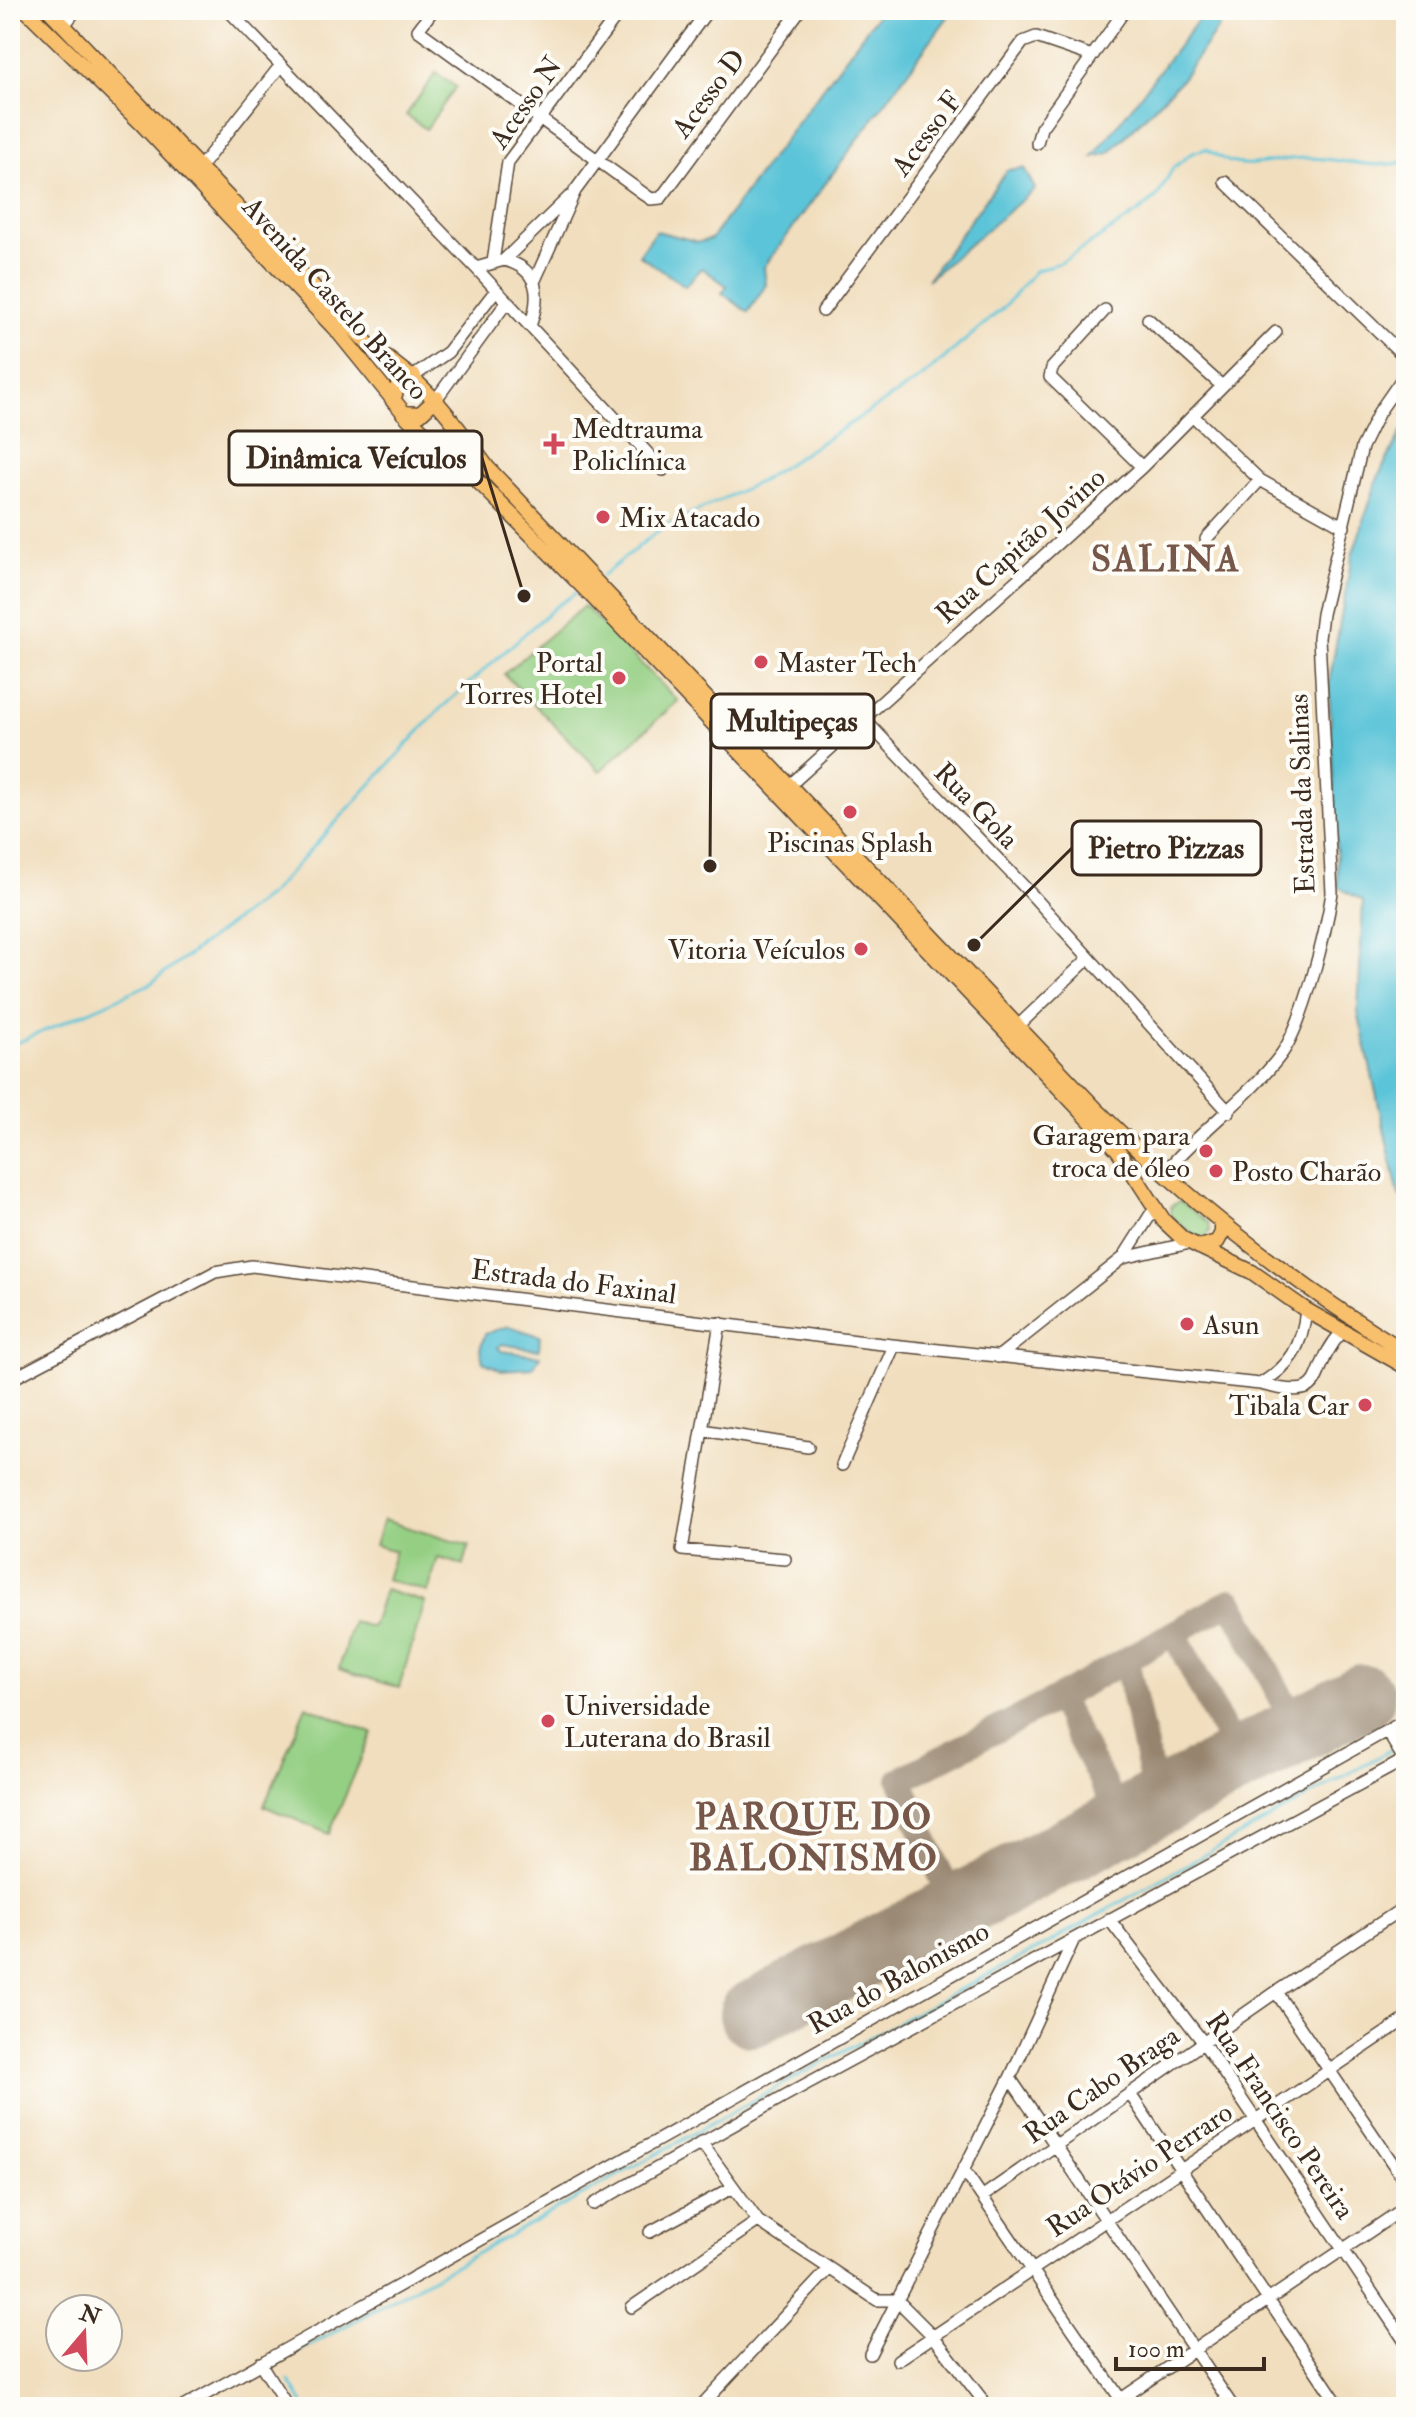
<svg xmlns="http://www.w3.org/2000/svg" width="1416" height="2417" font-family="'IM FELL Double Pica',serif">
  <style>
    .green { fill: #94cf83; stroke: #687c50; stroke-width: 2 }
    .water { fill: #5cc4d8; stroke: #4c777b; stroke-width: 2 }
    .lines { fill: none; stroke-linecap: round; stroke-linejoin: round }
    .stream { stroke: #5cc4d8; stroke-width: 3 }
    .taxiway { stroke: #96846e; stroke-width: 26 }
    .runway { stroke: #96846e; stroke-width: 66 }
    .minor-casing { stroke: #564536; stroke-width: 14 }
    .major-casing { stroke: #564536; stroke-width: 17 }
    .minor { stroke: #fff; stroke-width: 11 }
    .major { stroke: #f8bf6c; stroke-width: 14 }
    .poi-dot { fill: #d1495b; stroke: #fdfcf7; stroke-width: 3 }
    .labels { text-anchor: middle; stroke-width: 8; stroke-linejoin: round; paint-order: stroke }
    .street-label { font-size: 28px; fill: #3b2a1e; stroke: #fdfcf7 }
    .poi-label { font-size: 28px; fill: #3b2a1e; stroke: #fdfcf7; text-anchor: start }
    .district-label { font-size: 36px; font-weight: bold; letter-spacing: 2px; fill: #765749; stroke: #fdfcf7 }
    .leader { fill: none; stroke: #3b2a1e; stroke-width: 3 }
    .callout-dot { fill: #3b2a1e; stroke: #fdfcf7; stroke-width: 3 }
    .callout { fill: #fdfcf7; stroke: #3b2a1e; stroke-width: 3 }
    .callout-label { font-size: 30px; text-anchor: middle; font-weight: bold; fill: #3b2a1e }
  </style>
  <rect width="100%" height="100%" fill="#fdfcf7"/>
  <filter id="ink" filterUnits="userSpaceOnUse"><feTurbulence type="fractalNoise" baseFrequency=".0125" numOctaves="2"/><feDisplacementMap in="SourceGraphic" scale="16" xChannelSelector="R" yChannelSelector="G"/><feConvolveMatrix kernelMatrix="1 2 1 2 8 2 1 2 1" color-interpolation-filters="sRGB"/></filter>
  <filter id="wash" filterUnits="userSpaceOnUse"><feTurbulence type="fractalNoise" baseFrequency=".006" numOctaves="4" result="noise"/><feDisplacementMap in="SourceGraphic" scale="32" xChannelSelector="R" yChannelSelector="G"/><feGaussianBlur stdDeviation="1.8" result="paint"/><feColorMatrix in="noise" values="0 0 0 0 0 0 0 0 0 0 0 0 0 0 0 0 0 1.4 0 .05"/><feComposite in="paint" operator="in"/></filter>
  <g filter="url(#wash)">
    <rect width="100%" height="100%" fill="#f1debe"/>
    <path class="green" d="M436,73L456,87L426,129L406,115Z
      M584,606L678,701L600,771L504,674Z
      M1180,1201L1209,1223L1210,1231L1206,1237L1197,1238L1170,1215L1171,1206Z
      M383,1520L469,1546L464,1565L438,1558L428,1592L386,1579L395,1551L375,1545Z
      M384,1590L425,1602L399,1688L339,1669L352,1622L372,1627Z
      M306,1706L372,1733L329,1834L264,1806Z"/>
    <path class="water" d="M881,10H953L764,267L766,285L748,312L722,293L727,286L702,268L685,286L639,255L656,231L699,242L711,239Z
      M1206,10H1231L1181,80L1109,153L1093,157Z
      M1024,168L1035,189L927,280L1007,170Z
      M1406,423V1204L1399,1196L1358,1012L1363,901L1338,887L1329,683L1352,556L1379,475Z
      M508,1326L540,1336L539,1350L501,1344L498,1347L501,1351L540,1356L533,1368L501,1370L483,1362L480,1349L485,1334Z"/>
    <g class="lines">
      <path class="stream" d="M602,576L663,527L761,481L921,378L1003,308L1035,271L1062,262L1140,211L1157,197L1173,168L1192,153L1206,149C1215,154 1224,161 1234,163C1258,168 1283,157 1307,158C1338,158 1377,171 1406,161
        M10,1046L150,984L270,894L440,709L555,607L576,593
        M280,2362L816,2066L1041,1947L1394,1748
        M289,2381L305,2407"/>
      <path class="taxiway" d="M1174,1633L1239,1761
        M1126,1660L1157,1803
        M1058,1698L1123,1821
        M955,1908L900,1780L1058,1698L1231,1601L1298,1730"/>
      <path class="runway" d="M752,2014L1362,1697"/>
    </g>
  </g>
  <g filter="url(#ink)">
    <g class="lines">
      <g class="minor-casing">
        <path id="minor" d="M228,10L476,268L663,470
          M433,10L418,30L651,199L661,198L800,10
          M65,24L76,10
          M1037,143L1041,128L1125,10
          M201,166L281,65
          M1225,182L1406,358
          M504,260L569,197
          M493,262L508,162L621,10
          M476,268L504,260C540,269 541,296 530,326
          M535,280L575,191L708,10
          M1105,310L1052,368L1050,377L1142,467
          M823,311L1023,42L1036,37L1092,56
          M1148,319L1222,386
          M414,376L448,352L496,290
          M437,398L507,302
          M1193,416L1260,480L1344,527
          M1206,539L1260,480
          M864,719L1033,896L1229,1112
          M790,785L1142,467L1276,332
          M1018,1026L1089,958
          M1164,1173C1199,1131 1246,1100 1280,1056C1303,1026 1326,932 1332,893L1319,638L1322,614L1362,447L1379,412L1406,373
          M1123,1258L1190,1243
          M720,1323L682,1550L785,1559
          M998,1357L1123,1258L1156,1206
          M10,1380L215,1272L252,1266L873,1343L1260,1384C1335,1403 1304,1373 1342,1332
          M1260,1384C1291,1366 1302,1346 1306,1310
          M702,1430L808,1447
          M842,1465L894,1346
          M1387,1731L1406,1763
          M1109,1919L1203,2042L1406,2343
          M1276,1992L1406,2183
          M1010,2078L1233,2407
          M1130,2094L1336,2401
          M701,2142L758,2221L877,2300H897
          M963,2169L1126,2407
          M983,2196L1276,1992L1406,1906
          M594,2204L786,2095L1406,1759
          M650,2232L732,2188
          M897,2300L934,2337L988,2407
          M632,2307L758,2221
          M870,2354L1010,2078L1074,1939
          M898,2360L1406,2019
          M260,2363L288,2407
          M183,2407L1406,1720
          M700,2407L829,2269
          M1109,2407L1406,2207"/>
      </g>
      <g class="major-casing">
        <path id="major" d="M26,10L141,123L339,333L408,418L484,487L590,594L1066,1095L1118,1150L1164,1221L1183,1239L1252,1272L1306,1310L1406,1367
          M49,10L370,346C429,386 446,411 487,467L1097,1110C1191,1203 1292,1283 1406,1352
          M393,401L398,385L414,376
          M403,413L420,414L437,398
          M1199,1247L1217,1242L1222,1233V1223"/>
      </g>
      <use href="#minor" class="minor"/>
      <use href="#major" class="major"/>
    </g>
  </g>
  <g class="poi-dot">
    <path d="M550 432h8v8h8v8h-8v8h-8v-8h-8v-8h8z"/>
    <circle cx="603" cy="517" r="8"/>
    <circle cx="761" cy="662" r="8"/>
    <circle cx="619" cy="678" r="8"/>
    <circle cx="850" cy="812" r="8"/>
    <circle cx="861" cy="949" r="8"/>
    <circle cx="1206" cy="1151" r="8"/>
    <circle cx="1216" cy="1171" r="8"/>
    <circle cx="1187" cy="1324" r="8"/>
    <circle cx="1365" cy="1405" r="8"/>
    <circle cx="548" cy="1721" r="8"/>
  </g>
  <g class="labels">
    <g class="street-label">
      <text transform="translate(708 93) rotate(-53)" y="10">Acesso D</text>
      <text transform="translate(525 102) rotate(-55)" y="10">Acesso N</text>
      <text transform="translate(926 133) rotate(-53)" y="10">Acesso F</text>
      <text transform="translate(336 298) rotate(48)" y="10">Avenida Castelo Branco</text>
      <text transform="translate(1020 545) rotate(-42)" y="10">Rua Capitão Jovino</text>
      <text transform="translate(1301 794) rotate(-92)" y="10">Estrada da Salinas</text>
      <text transform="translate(977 805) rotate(46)" y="10">Rua Gola</text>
      <text transform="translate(574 1281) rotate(7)" y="10">Estrada do Faxinal</text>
      <text transform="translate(898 1977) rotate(-29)" y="10">Rua do Balonismo</text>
      <text transform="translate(1101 2084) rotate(-35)" y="10">Rua Cabo Braga</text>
      <text transform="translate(1281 2115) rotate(56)" y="10">Rua Francisco Pereira</text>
      <text transform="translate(1139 2169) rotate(-34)" y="10">Rua Otávio Perraro</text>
    </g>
    <g class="poi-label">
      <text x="572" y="438">Medtrauma<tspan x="572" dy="32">Policlínica</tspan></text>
      <text x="619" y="527">Mix Atacado</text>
      <text x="603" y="672" text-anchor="end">Portal<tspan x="603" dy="32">Torres Hotel</tspan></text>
      <text x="777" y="672">Master Tech</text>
      <text x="850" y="852" text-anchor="middle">Piscinas Splash</text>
      <text x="845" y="959" text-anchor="end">Vitoria Veículos</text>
      <text x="1190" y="1145" text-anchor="end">Garagem para<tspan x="1190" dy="32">troca de óleo</tspan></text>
      <text x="1232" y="1181">Posto Charão</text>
      <text x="1203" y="1334">Asun</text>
      <text x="1349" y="1415" text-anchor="end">Tibala Car</text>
      <text x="564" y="1715">Universidade<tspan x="564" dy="32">Luterana do Brasil</tspan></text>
    </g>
    <g class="district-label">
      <text x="1166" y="571">SALINA</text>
      <text x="814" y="1829">PARQUE DO<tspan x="814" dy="41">BALONISMO</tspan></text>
    </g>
  </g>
  <path class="leader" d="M524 596L482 458M710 866L711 721M974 945L1072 848"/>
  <g class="callout-dot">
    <circle cx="524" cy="596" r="8"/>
    <circle cx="710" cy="866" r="8"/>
    <circle cx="974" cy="945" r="8"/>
  </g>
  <g class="callout">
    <rect x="229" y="431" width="253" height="54" rx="8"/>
    <rect x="711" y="694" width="163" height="54" rx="8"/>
    <rect x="1072" y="821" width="189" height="54" rx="8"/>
  </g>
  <g class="callout-label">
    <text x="356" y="468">Dinâmica Veículos</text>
    <text x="792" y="731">Multipeças</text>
    <text x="1166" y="858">Pietro Pizzas</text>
  </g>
  <rect width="1416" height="2417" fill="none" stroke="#fdfcf7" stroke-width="40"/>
  <g transform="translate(84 2333) rotate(19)"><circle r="38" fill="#fdfcf7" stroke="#afa8a0" stroke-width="2"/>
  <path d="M0-6L14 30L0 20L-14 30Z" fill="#d1495b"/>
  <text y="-12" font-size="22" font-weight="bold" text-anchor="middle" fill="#3b2a1e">N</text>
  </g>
  <path d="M1116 2357v12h148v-12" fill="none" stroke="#3b2a1e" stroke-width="4"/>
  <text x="1128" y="2357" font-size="24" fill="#3b2a1e" stroke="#fdfcf7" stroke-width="6" paint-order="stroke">100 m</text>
</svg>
